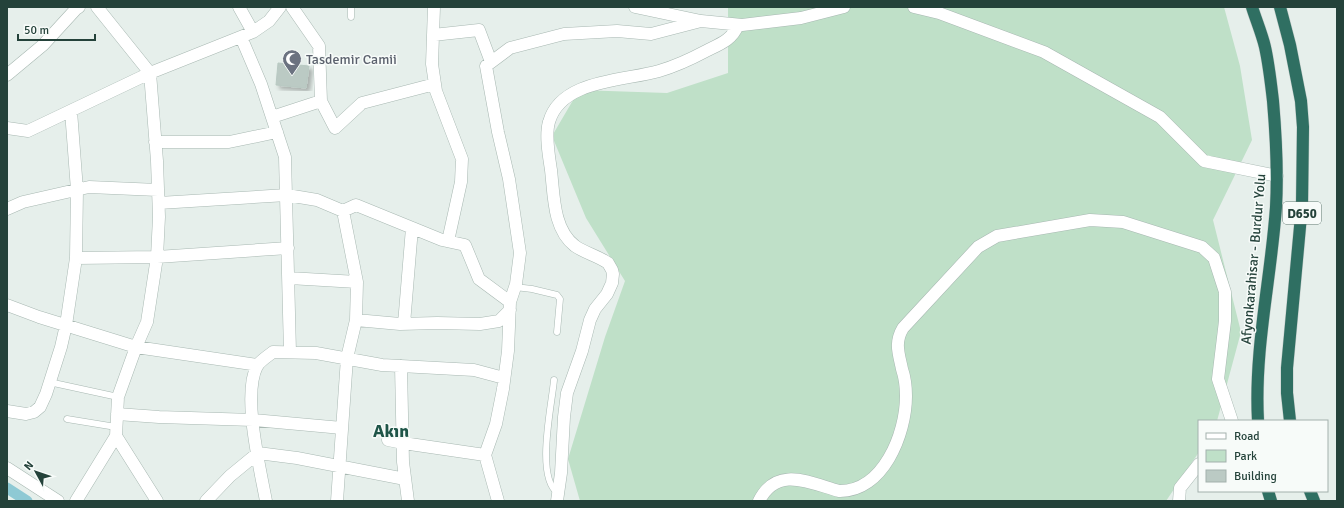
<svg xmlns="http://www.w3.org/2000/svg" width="1344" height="508" font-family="Signika,sans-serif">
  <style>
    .green { fill: #bfe0c8 }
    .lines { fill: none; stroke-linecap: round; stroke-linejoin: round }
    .canal { stroke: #8ec9d4; stroke-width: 11 }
    .building { fill: #bbcac4; stroke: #b8c9c2; filter: url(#shadow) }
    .lane-casing { stroke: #a8b8b2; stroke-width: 7 }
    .street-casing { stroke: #a8b8b2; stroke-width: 13 }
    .highway-casing { stroke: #c2cac8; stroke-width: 13 }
    .lane { stroke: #fff; stroke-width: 6 }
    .street { stroke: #fff; stroke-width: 12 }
    .highway { stroke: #2f6f62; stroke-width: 12 }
    .labels { text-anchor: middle; stroke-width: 3; stroke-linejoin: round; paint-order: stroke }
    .shield { fill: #f7fbf9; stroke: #637a73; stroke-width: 1 }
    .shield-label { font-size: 13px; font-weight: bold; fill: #24423a }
    .worship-label { font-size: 14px; fill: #5b616d; stroke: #f7fbf9; text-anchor: start }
    .street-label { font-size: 14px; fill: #24423a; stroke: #f7fbf9 }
    .district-label { font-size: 18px; font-weight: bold; fill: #1f5548; stroke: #f7fbf9 }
  </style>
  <defs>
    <filter id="shadow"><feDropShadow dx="3.5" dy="3.5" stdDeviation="2" flood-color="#0004"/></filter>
  </defs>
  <rect width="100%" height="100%" fill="#e6efeb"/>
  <path class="green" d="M728,7H1224L1240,66L1252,140L1213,220L1241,332L1217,421H1199V452L1166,501H580L568,459L605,337L625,281L586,218L552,136L579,90L667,93L728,73Z"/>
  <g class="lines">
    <path class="canal" d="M7,488L27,501"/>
  </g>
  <path class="building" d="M278,63L309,66L306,88L276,85Z"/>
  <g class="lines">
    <g class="lane-casing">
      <path id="lane" d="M351,7V17
        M515,287L532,289L557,295L560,299L557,332
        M554,380C552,404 535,478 558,493
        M49,382L118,397
        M67,419L116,427"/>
    </g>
    <g class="street-casing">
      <path id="street" d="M239,7L253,32
        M292,7L319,46L321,101L335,128L362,103L435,84
        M434,7L432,64L436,91L462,159L461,182L448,241
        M635,7L701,21L742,25L801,18L844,7
        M914,7L939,13L1044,52L1160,117L1204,161L1277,176
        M433,35L479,30L491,62
        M241,37L261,84L285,157L290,352
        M7,75L43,45L76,9L79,7
        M272,117L321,101
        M7,128L28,131L150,73L253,32L269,21L280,7
        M155,142H229L277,132
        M159,203L287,195L317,200L343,211L356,205L442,240L465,245L479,279L510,302
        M7,209L23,202L89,187L158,190
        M76,258L157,257L288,248
        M289,278L357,282
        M7,305L39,317L136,347L258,365
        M356,320L400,324L437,323L480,324L499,321L510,310
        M404,324L412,228
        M401,366L403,462L408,501
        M7,411L26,414L34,412L40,407L46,394L61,347L66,325L76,258L77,190L71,111
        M117,414L159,417L253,420L342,428
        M116,436L157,501
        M388,440L403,443L485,455
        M7,468L58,501
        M76,501L116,436L118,397L136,347L147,322L157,257L159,217L157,161L150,73L97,7
        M206,501L230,476L258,453L297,458L405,479
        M266,501C260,468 242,395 257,366C260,361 268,356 273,352L316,353L382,365L474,370L504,378
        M337,501L347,358L356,320L357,282L343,211
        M498,501L485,455L496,424L503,389L508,351L510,302L516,284L520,253L509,179L498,132L486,66L510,48L564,34L617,31L651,34L701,21
        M557,501L561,473L564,417L567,393L582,351L590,320L595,309L607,294L612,283L613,274L612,270L608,263C598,256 585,253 575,246C553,229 554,196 551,170C549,157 545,135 549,122C561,79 625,81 659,71C676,66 691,59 706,51C720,44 732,40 738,25
        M759,501C777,465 810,483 839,491C883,492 906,434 906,396C906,387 905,378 902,369C899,354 894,343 903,328L978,247L997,236L1090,220L1123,222L1202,247L1214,258L1225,292V321L1218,379L1232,421
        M1179,501L1180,488L1199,464"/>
    </g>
    <g class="highway-casing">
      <path id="highway" d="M1252,7C1256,20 1262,34 1265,47C1269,65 1271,84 1273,101C1276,136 1278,172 1276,207C1271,279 1254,349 1258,421
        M1280,7L1290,45L1301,101L1303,127L1302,205L1287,368V393L1290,421
        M1268,491L1271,501
        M1310,491L1314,501"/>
    </g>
    <use href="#lane" class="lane"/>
    <use href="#street" class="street"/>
    <use href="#highway" class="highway"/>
  </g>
  <defs>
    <g id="mosque-pin" transform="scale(1)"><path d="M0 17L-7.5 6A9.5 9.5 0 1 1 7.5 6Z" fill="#6b7280" stroke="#f7fbf9"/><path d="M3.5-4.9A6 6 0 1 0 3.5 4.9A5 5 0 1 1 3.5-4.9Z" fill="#fff"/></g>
  </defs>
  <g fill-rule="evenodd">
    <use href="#mosque-pin" x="292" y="59"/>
  </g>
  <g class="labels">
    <rect class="shield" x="1283" y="202" width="38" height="22" rx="3"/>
    <g class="shield-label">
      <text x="1302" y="218">D650</text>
    </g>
    <g class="worship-label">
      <text x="306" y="64">Tasdemir Camii</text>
    </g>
    <g class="street-label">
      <text transform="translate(1253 259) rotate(-85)" y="5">Afyonkarahisar - Burdur Yolu</text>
    </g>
    <g class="district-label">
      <text x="391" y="437">Akın</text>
    </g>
  </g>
  <rect width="1344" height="508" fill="none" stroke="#24423a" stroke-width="16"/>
  <rect x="1198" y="420" width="130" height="72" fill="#f7fbf9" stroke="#a3b1ad"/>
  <rect x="1206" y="433" width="20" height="6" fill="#ffffff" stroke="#a3b1ad"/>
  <text x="1234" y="440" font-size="12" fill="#24423a">Road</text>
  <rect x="1206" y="450" width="20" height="12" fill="#bfe0c8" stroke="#a3b1ad"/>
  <text x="1234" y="460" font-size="12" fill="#24423a">Park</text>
  <rect x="1206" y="470" width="20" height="12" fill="#bbcac4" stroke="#a3b1ad"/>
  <text x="1234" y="480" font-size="12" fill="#24423a">Building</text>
  <g transform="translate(36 472) rotate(310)" stroke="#f7fbf9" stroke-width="3" paint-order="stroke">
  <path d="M0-3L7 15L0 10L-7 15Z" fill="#24423a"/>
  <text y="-6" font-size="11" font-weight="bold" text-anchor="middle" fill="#24423a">N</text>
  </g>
  <path d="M18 34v6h77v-6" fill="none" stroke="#24423a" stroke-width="2"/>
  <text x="24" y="34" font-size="12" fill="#24423a" stroke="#f7fbf9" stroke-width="3" paint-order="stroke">50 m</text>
</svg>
